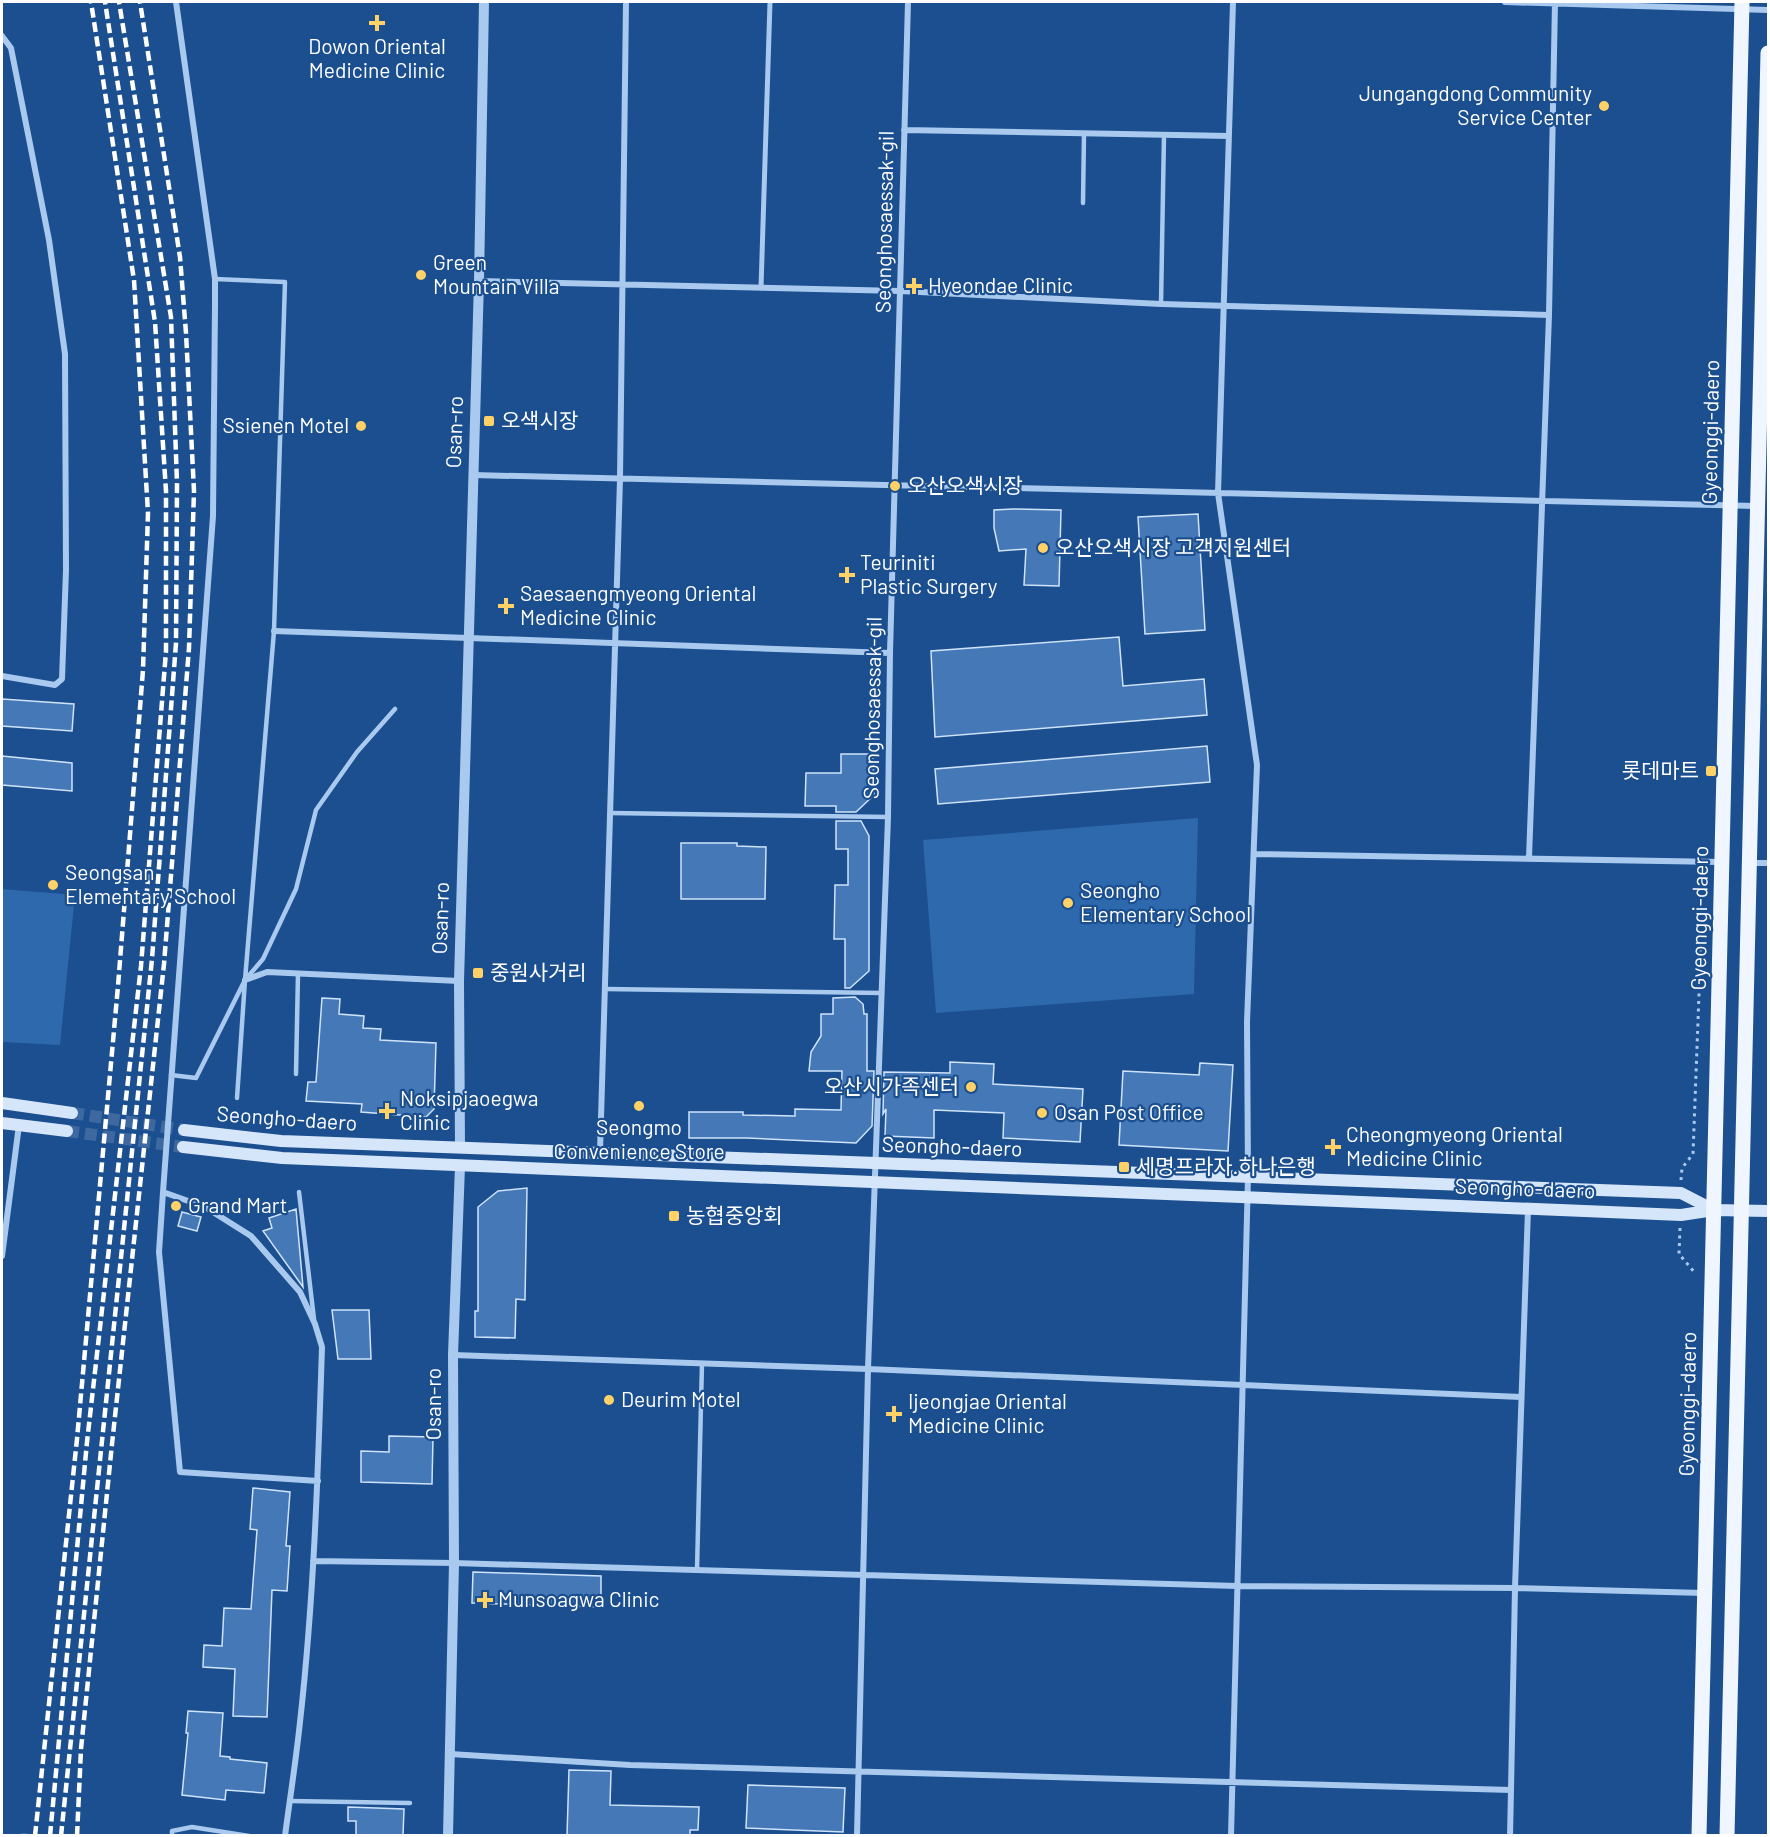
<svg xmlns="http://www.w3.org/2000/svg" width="1770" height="1837" font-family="Barlow,'Noto Sans KR',sans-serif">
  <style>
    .green { fill: #2e69ad }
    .building { fill: #4478b7; stroke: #cfe3fa; stroke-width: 1.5 }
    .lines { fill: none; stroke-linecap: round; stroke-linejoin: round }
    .secondary-tunnel { stroke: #3d69a0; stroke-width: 12; stroke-dasharray: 12 6; stroke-linecap: butt }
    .path { stroke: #a9c9ee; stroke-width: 3; stroke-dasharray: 3 4.5; stroke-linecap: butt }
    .service { stroke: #a9c9ee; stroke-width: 4.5 }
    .pedestrian { stroke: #a9c9ee; stroke-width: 5 }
    .minor { stroke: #a9c9ee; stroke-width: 6 }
    .tertiary { stroke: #a9c9ee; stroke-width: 10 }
    .secondary { stroke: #d6e6fa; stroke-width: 12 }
    .primary { stroke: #f0f6ff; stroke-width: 15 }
    .rail { stroke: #fff; stroke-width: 4.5; stroke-dasharray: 10 4.5; stroke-linecap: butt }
    .poi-dot { fill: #ffd166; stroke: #1b4f8f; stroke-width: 2 }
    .labels { text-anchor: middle; stroke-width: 4.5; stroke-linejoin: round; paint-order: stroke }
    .poi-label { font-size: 21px; fill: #fff; stroke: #1b4f8f; text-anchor: start }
    .street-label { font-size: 21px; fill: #fff; stroke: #1b4f8f }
  </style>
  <rect width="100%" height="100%" fill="#1b4f8f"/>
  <path class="green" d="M1198,818L1194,994L936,1013L923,840Z
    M2,889L75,895L60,1045L2,1042Z"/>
  <path class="building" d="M1013,509L1061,510L1059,586L1024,585L1026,549L999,551L994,528V510Z
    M1198,514L1205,630L1145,634L1138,517Z
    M1119,637L1123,686L1204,679L1207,715L935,737L931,651Z
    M2,699L74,704L72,731L2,726Z
    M1207,746L1210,782L938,804L935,769Z
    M841,754H873L874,795L856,812H836V806H805L806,773H841Z
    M2,756L72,763V791L2,785Z
    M836,821H861L869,836V971L850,988H845V939H834L835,885H848V849H836Z
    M681,843H737V846L766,847L765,899H681Z
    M855,997L863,1004L864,1014H867V1071H874L872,1126L856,1143L746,1138H689V1112H743V1115L795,1116V1109L841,1110L842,1071H809L811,1052L821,1036V1014H833V998Z
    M322,998L340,999L339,1014L364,1016L363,1028L381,1029L380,1040L436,1043L434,1109L426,1117L361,1112L362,1104L306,1101L308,1082H316Z
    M950,1062L994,1064L993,1084L1083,1089L1080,1142L1003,1138L1004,1113L934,1110V1138L885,1136L886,1109L883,1114L884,1072L950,1073Z
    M1200,1063L1233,1065L1228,1151L1119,1145L1123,1071L1199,1075Z
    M527,1188L525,1300L516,1299L515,1338L475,1337V1311H478V1207L498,1191Z
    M296,1209L303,1287L263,1231L272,1228L269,1218Z
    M182,1212L201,1217L197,1231L178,1226Z
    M332,1310H369L371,1359H338Z
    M389,1436L433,1437L432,1484L361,1482V1451L389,1452Z
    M253,1488L290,1492L286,1546H290L287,1591L272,1590L267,1717L233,1716L235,1669L203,1667L204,1645L222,1646L224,1608L251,1609L257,1530L250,1529Z
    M473,1572L601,1576V1607L472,1603Z
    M188,1711L223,1713L220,1756L230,1757V1759L267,1763L264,1793L226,1790L225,1800L182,1795L188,1733H186Z
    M569,1770L611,1771L610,1805L699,1807L698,1830H690V1836H567Z
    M748,1785L845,1788L843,1832L746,1828Z
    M348,1807L404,1809L403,1836H356V1821H348Z"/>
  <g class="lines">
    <path class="secondary-tunnel" d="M72,1113L184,1130
      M67,1131L183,1147"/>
    <path class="path" d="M1681,1180L1682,1168L1693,1154L1701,941
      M1680,1228L1679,1254L1695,1273"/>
    <path class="service" d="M1083,203L1084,133
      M215,279L285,282L274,631L245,980L237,1098
      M1161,304L1164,135
      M610,813L888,817
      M605,989L882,993
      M296,1074L298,973
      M171,1075L196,1078L245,980L263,959L296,889L316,810L357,752L395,709
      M299,1192L314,1319
      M697,1570L702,1363
      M290,1801L410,1803
      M21,1836H27
      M172,1836V1831L192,1827L249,1836"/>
    <path class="pedestrian" d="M761,288L770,2"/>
    <path class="minor" d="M176,2L215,279V305L213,516L163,1192L205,1207L251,1236L300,1292L315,1324L322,1347C318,1472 314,1598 300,1722C296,1760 290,1798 285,1836
      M1505,2L1768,10
      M2,36L11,48L49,240L65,354L66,570L62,679L55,685L2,676
      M904,130L1229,136
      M479,281L900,291L1161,304L1549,315
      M473,475L1756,506
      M274,631L890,653
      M1254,854L1721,862
      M1529,858L1549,315L1555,2
      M1750,863H1768
      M245,980L267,972L459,981
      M600,1152L620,479L626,2
      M163,1192L159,1252L180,1472L318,1481
      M2,1256L19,1125
      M453,1355L868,1369L1521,1397
      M313,1561L454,1563L1237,1586L1515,1588L1704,1593
      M450,1754L630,1765L1511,1790L1510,1836
      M1511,1790L1515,1588L1528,1209
      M857,1836L868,1369L888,817L890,653L908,2
      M1231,1836L1248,1177L1247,1022L1257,765L1218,493L1233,2"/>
    <path class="tertiary" d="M460,1148L459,981L479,281L484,2
      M448,1836L454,1563L453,1355L460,1166"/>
    <path class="secondary" d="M2,1103L72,1113
      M2,1123L67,1131
      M184,1130L281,1141L1681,1193L1714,1210
      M183,1147L282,1158L1681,1215L1714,1210L1768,1211"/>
    <path class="primary" d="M1699,1836L1742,2
      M1727,1836L1768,53"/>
    <path class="rail" d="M35,1836L77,1439L118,986L143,670L148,513L134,280L91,2
      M50,1836L87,1442L141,966L166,651V491L155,322L105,2
      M61,1836L152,959L176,643L177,483L171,317L119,2
      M77,1836L81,1749L112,1444L164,964L189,648L194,491L186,333L180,257L140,2"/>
  </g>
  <g class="poi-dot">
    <path d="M374 14h6v6h6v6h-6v6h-6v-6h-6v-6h6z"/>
    <circle cx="1604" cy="106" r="6"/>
    <circle cx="421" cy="275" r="6"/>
    <path d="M911 277h6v6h6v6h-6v6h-6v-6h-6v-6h6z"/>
    <rect x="483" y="415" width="12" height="12" rx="3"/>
    <circle cx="361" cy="426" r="6"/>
    <circle cx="895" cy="486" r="6"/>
    <circle cx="1043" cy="548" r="6"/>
    <path d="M844 566h6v6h6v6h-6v6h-6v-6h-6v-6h6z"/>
    <path d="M503 597h6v6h6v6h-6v6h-6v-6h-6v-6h6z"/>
    <rect x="1705" y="765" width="12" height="12" rx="3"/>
    <circle cx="53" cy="885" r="6"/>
    <circle cx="1068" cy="903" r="6"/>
    <rect x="472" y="967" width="12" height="12" rx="3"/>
    <circle cx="971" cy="1087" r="6"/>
    <circle cx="639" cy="1106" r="6"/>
    <path d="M384 1102h6v6h6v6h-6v6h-6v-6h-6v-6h6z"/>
    <circle cx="1042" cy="1113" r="6"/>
    <path d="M1330 1138h6v6h6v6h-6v6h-6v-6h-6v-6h6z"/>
    <rect x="1118" y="1161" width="12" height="12" rx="3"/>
    <circle cx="176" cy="1206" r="6"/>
    <rect x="668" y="1210" width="12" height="12" rx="3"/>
    <circle cx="609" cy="1400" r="6"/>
    <path d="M891 1405h6v6h6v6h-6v6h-6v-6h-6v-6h6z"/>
    <path d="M482 1591h6v6h6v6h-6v6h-6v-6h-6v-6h6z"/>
  </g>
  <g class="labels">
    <g class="poi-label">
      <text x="377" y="54" text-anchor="middle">Dowon Oriental<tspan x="377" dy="24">Medicine Clinic</tspan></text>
      <text x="1592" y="101" text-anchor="end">Jungangdong Community<tspan x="1592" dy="24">Service Center</tspan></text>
      <text x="433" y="270">Green<tspan x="433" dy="24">Mountain Villa</tspan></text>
      <text x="928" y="293">Hyeondae Clinic</text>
      <text x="501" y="428">오색시장</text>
      <text x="349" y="433" text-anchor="end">Ssienen Motel</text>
      <text x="907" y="493">오산오색시장</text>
      <text x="1055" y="555">오산오색시장 고객지원센터</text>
      <text x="860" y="570">Teuriniti<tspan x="860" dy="24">Plastic Surgery</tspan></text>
      <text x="520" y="601">Saesaengmyeong Oriental<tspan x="520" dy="24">Medicine Clinic</tspan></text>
      <text x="1699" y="778" text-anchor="end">롯데마트</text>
      <text x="65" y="880">Seongsan<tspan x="65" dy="24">Elementary School</tspan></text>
      <text x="1080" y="898">Seongho<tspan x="1080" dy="24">Elementary School</tspan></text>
      <text x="490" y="980">중원사거리</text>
      <text x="959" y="1094" text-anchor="end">오산시가족센터</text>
      <text x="400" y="1106">Noksipjaoegwa<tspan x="400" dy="24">Clinic</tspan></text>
      <text x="1054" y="1120">Osan Post Office</text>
      <text x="639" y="1135" text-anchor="middle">Seongmo<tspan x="639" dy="24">Convenience Store</tspan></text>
      <text x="1346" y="1142">Cheongmyeong Oriental<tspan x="1346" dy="24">Medicine Clinic</tspan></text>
      <text x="1136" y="1174">세명프라자.하나은행</text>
      <text x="188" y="1213">Grand Mart</text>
      <text x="686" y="1223">농협중앙회</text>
      <text x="621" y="1407">Deurim Motel</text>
      <text x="908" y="1409">Ijeongjae Oriental<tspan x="908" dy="24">Medicine Clinic</tspan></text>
      <text x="498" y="1607">Munsoagwa Clinic</text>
    </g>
    <g class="street-label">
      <text transform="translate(885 222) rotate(-89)" y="7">Seonghosaessak-gil</text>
      <text transform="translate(455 432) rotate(-88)" y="7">Osan-ro</text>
      <text transform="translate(1711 432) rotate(-89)" y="7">Gyeonggi-daero</text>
      <text transform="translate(873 708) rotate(-89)" y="7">Seonghosaessak-gil</text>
      <text transform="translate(441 918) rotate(-88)" y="7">Osan-ro</text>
      <text transform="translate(1700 918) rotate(-89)" y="7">Gyeonggi-daero</text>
      <text transform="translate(287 1119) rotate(4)" y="7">Seongho-daero</text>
      <text transform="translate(952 1147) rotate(2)" y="7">Seongho-daero</text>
      <text transform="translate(1525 1189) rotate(2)" y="7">Seongho-daero</text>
      <text transform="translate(434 1404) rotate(-90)" y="7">Osan-ro</text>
      <text transform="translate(1688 1404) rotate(-89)" y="7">Gyeonggi-daero</text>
    </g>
  </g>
  <rect width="1770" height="1837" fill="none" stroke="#ffffff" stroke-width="6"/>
</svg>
